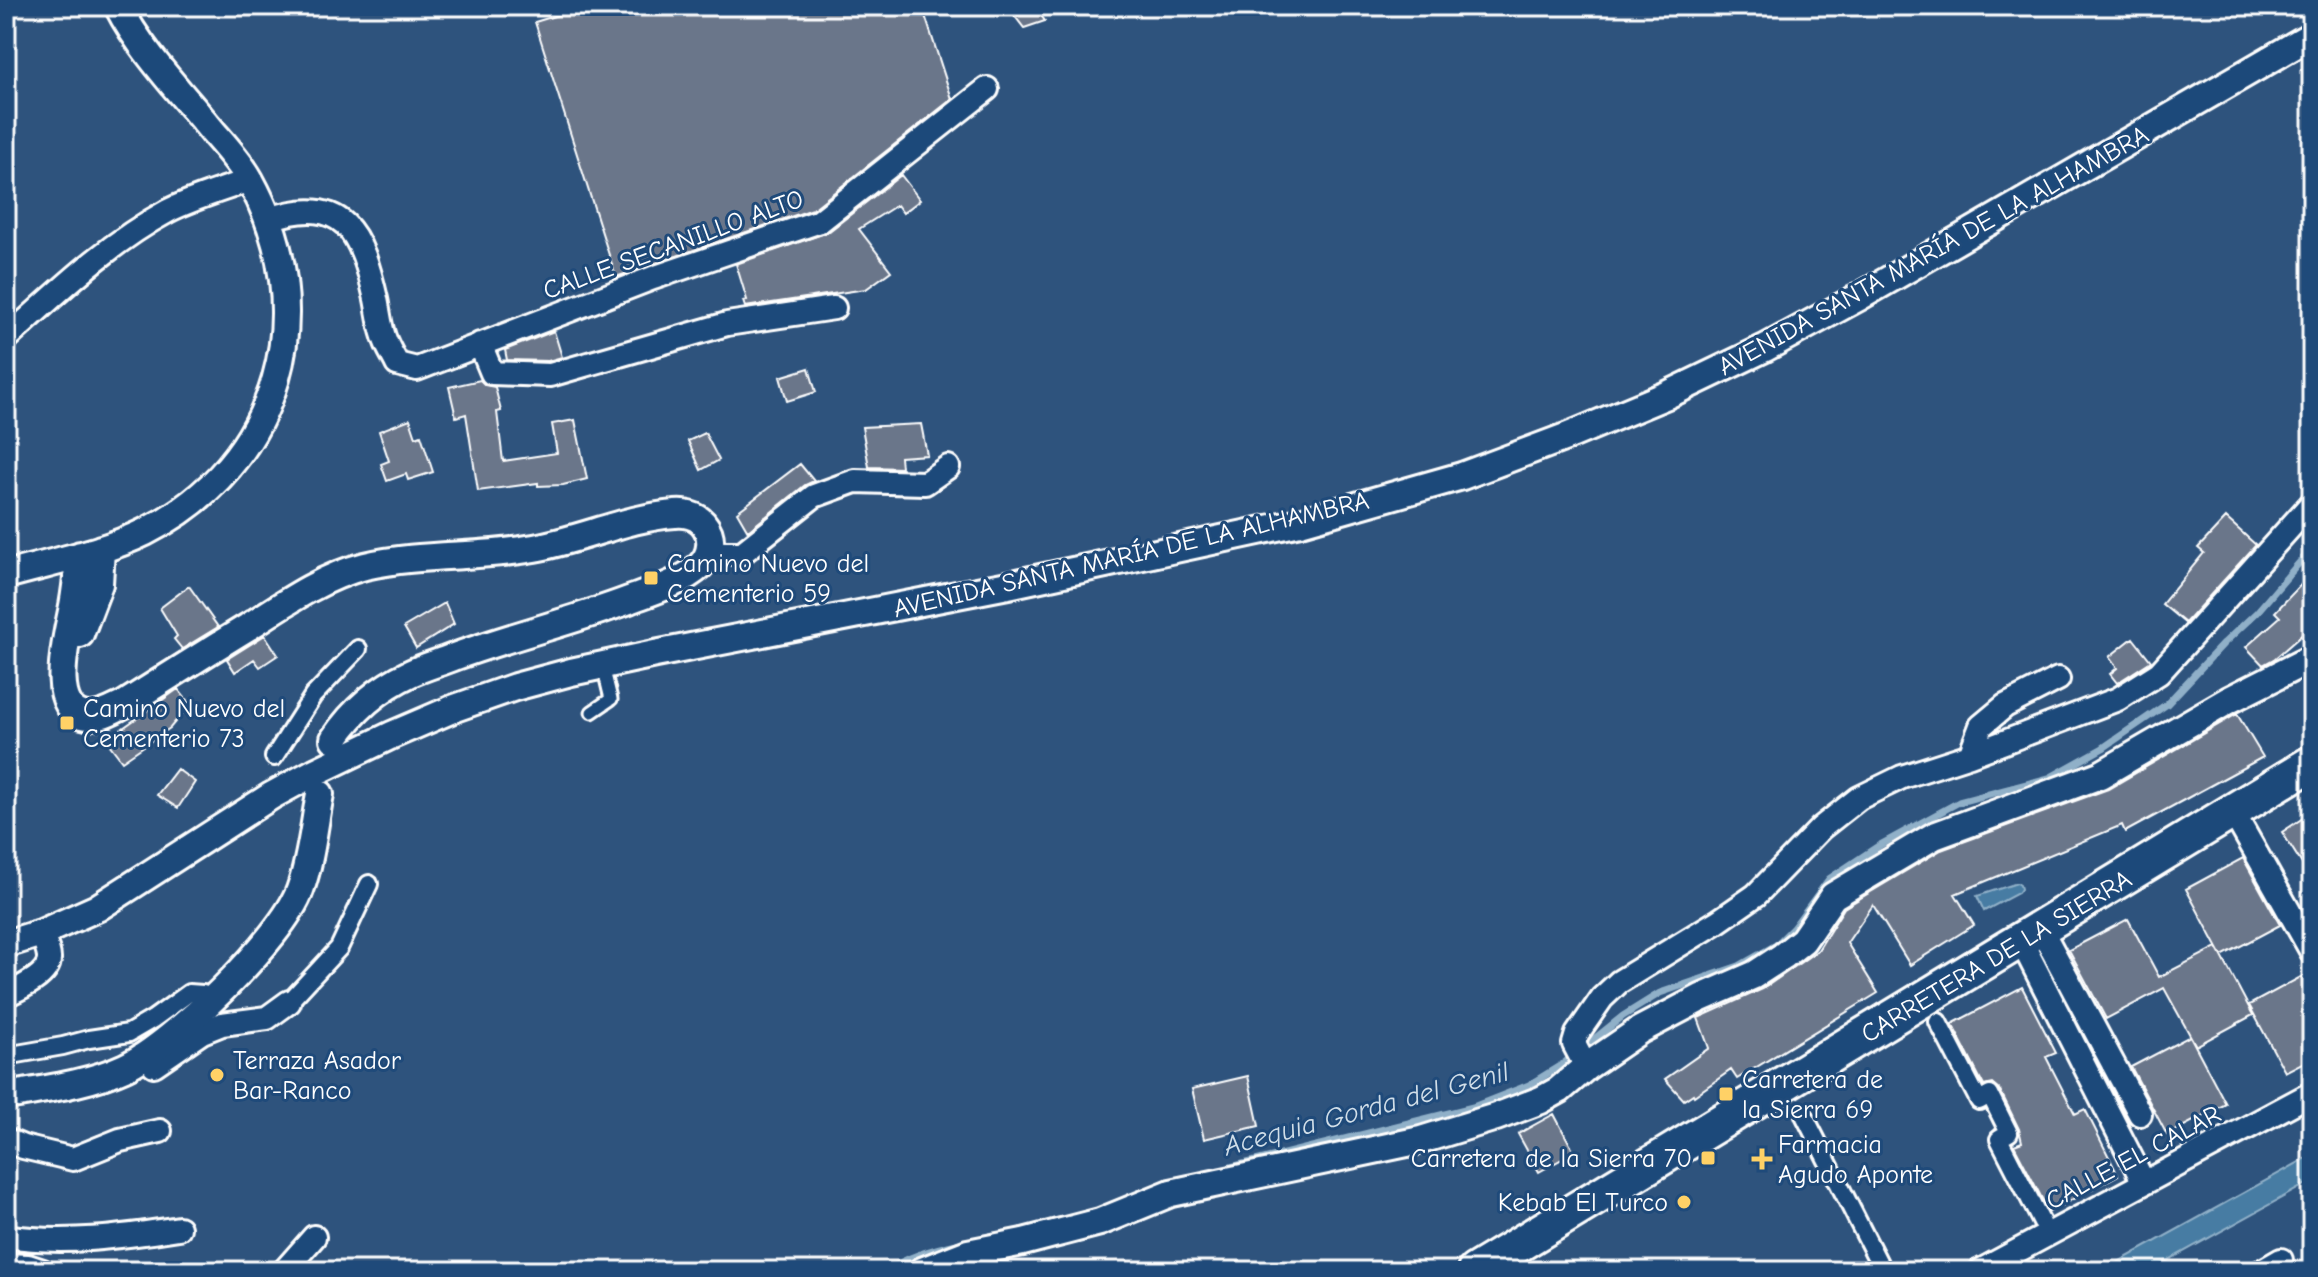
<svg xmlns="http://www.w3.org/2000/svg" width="2318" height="1277" font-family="'Comic Neue',sans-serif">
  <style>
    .water { fill: #467ca3; stroke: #90b0c8; stroke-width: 2 }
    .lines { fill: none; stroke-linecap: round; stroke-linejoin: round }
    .stream { stroke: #90b0c8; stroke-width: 7 }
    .building { fill: #6b768a; stroke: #fff; stroke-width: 2 }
    .service-casing { stroke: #fff; stroke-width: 17 }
    .pedestrian-casing { stroke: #fff; stroke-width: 22 }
    .minor-casing { stroke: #fff; stroke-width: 28 }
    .tertiary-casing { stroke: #fff; stroke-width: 32 }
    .primary-casing { stroke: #fff; stroke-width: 40 }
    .service { stroke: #1f4a7a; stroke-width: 11 }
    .pedestrian { stroke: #1f4a7a; stroke-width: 16 }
    .minor { stroke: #1f4a7a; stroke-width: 22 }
    .tertiary { stroke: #1f4a7a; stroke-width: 26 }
    .primary { stroke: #1f4a7a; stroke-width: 34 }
    .poi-dot { fill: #ffd166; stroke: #1f4a7a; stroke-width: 3 }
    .labels { text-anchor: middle; stroke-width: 6; stroke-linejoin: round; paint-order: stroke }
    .street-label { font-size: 26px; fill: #fff; stroke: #1f4a7a }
    .poi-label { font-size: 26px; fill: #fff; stroke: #1f4a7a; text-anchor: start }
    .water-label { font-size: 28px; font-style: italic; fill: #d1dee8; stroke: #1f4a7a }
  </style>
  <rect width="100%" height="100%" fill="#2e537d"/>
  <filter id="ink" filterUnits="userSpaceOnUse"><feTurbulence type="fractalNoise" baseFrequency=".0125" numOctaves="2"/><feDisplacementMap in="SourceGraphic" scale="16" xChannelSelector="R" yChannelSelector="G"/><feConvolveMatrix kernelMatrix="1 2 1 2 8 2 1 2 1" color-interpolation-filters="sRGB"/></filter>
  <g filter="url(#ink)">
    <path class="water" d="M2017,883L2020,885L2021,889L2018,893L1984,911L1977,896Z
      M2312,1155V1181L2149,1271H2102Z"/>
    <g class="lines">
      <path class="stream" d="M1231,1167L1473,1107L1529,1085L1563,1064L1623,1016L1660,993L1739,966L1776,945L1793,928L1829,879L1880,845L1959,802L2049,778L2103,748L2167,704L2223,644L2257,612L2312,548
        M886,1271C907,1257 936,1248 962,1243"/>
    </g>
    <path class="building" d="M587,6H922L952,99L813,209L616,277L535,22Z
      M1007,6H1034L1045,21L1024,28Z
      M901,175L920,200L903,213L897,205L859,229L891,271L866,289L745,307L743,301L747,300L736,264L828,232Z
      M554,331L562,357L548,361L507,360L505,350Z
      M809,368L816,392L787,401L780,377Z
      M480,380L485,385L495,387L501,411L497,412L503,461L557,453L552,424L575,420L587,479L563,485L538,486V483L478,491L466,414L456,417L449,387Z
      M410,419L416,437L421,435L433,472L408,480L406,474L387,481L381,464L389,461L379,431Z
      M921,424L927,455L900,457L901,468L869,467L862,427Z
      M705,433L719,460L701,470L688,441Z
      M800,464L814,481L805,485L748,531L737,512Z
      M2226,518L2256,545L2185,623L2162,604L2204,553L2198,548Z
      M2312,573V626L2274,659L2263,665L2246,647L2280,617L2275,612Z
      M189,586L218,627L182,649L174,639L177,636L160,608Z
      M445,603L454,624L416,648L404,627Z
      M265,635L278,655L260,667L254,659L235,672L227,659Z
      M2133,638L2151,661L2117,683L2110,674L2117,668L2109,657Z
      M178,689L190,704L170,728L122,761L106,740Z
      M2237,714L2263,757L2125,832L2122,825L1955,894L1974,925L1910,965L1873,905L1847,943L1878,993L1737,1079L1731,1070L1694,1096L1693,1094L1684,1100L1665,1079L1709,1048L1698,1018L1763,989L1818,950L1844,908L1941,850L2108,789Z
      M177,769L195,782L178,808L157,795Z
      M2312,812V880L2282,832Z
      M2243,858L2280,925L2222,956L2186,889Z
      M2128,919L2159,977L2217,947L2253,1015L2196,1046L2164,988L2106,1019L2069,950Z
      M2312,971V1058L2285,1072L2249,1005Z
      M2022,987L2056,1053L2046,1057L2075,1114L2085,1109L2118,1175L2049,1212L2014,1145L2022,1142L2019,1129L2000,1090L1993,1084L1984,1086L1952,1024Z
      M2190,1036L2226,1104L2167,1135L2131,1067Z
      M1248,1076L1259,1126L1204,1139L1192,1089Z
      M1554,1114L1574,1152L1539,1172L1518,1134Z"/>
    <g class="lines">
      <g class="service-casing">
        <path id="service" d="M592,712L611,699L603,666"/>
      </g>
      <g class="pedestrian-casing">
        <path id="pedestrian" d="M274,757L313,696L358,649
          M289,1002L339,948L369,884
          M1938,1022L1979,1101L1990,1095L2009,1133L1999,1139L2042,1223
          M6,1056L63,1046L89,1039L129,1033L153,1019L189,993L203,994L210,999
          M1804,1115L1883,1271"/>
      </g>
      <g class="minor-casing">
        <path id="minor" d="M269,219C345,193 361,233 376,299C379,313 380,329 386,342C389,350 394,357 397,364L417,369L653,278L820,221L987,89
          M6,339C57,293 107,244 168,211C193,198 223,190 249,180
          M480,344L492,373L550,375L727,324L834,308
          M710,553H742L814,496L855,481L925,483L948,467
          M1970,755L1981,726L2005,706L2058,679
          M2233,812L2312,952
          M2041,929L2140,1114
          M2021,941L2144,1183
          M6,995C19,989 50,975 49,958C49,950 44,940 41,933
          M147,1055L154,1065L202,1032L222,1024L267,1018L289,1002
          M1586,1067L1574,1044L1577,1034L1602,998L1619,982L1717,922L1756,895L1821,828L1859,798L1902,777L1970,755L2118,699L2159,673L2312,503
          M6,1140L23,1147L73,1159L120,1140L160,1131
          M6,1236C64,1245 122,1237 179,1228
          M6,1265L28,1266L43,1271
          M284,1271L314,1237
          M1980,1271L2312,1093
          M2262,1271L2281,1260"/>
      </g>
      <g class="tertiary-casing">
        <path id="tertiary" d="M80,555C77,574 76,593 72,611C67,637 46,714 89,716C102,717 114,709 125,704C166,678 207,652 248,627C285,603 322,577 365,566C420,553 478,558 534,548C580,540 629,517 675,514C684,513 696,515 703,523C714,536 712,555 700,566C681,583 653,591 629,600C571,622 510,636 451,658C438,663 424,667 411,673C379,688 354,709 334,739
          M6,575C52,562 102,553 145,532C281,464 322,311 250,180C240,162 226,147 213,132C182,94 140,50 118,6
          M80,634L99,584L101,549
          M6,944L41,933L97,908L271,796L315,772L392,735L455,708L515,687L571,672L655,654L1008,585L1300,522L1462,476L1566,437L1667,395L1765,348L1859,297L2312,35
          M6,1096C46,1089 88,1084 125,1067C172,1045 283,938 300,890C311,860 314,825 320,794
          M922,1271L968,1253L1023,1242L1100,1222L1171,1193L1421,1140L1496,1117L1541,1100L1559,1090L1586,1067L1640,1030L1701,998L1754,975L1783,956L1803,940L1833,896L1934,836L2100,775L2229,700L2312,658"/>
      </g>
      <g class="primary-casing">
        <path id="primary" d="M1475,1271L2312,763"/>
      </g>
      <use href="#service" class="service"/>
      <use href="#pedestrian" class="pedestrian"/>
      <use href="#minor" class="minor"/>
      <use href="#tertiary" class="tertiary"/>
      <use href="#primary" class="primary"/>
    </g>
  </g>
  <g class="poi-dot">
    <rect x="643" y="570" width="16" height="16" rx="4"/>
    <rect x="59" y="715" width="16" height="16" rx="4"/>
    <circle cx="217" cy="1075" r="8"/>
    <rect x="1718" y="1086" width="16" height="16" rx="4"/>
    <rect x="1700" y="1150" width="16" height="16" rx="4"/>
    <path d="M1758 1147h8v8h8v8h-8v8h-8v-8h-8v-8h8z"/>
    <circle cx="1684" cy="1202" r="8"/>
  </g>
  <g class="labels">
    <g class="street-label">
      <text transform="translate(673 244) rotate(-20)" y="9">CALLE SECANILLO ALTO</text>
      <text transform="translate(1933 250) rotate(-29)" y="9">AVENIDA SANTA MARÍA DE LA ALHAMBRA</text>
      <text transform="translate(1131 554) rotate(-13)" y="9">AVENIDA SANTA MARÍA DE LA ALHAMBRA</text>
      <text transform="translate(1996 956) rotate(-31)" y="9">CARRETERA DE LA SIERRA</text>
      <text transform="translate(2133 1157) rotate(-28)" y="9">CALLE EL CALAR</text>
    </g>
    <g class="poi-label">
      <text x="667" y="572">Camino Nuevo del<tspan x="667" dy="30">Cementerio 59</tspan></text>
      <text x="83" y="717">Camino Nuevo del<tspan x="83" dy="30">Cementerio 73</tspan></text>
      <text x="233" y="1069">Terraza Asador<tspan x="233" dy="30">Bar-Ranco</tspan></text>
      <text x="1742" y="1088">Carretera de<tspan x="1742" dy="30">la Sierra 69</tspan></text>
      <text x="1778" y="1153">Farmacia<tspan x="1778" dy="30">Agudo Aponte</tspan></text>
      <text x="1692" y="1167" text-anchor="end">Carretera de la Sierra 70</text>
      <text x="1668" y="1211" text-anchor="end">Kebab El Turco</text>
    </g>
    <g class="water-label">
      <text transform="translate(1366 1108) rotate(-15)" y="10">Acequia Gorda del Genil</text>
    </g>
  </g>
  <rect width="2318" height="1277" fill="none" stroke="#1f4a7a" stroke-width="32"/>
  <rect x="16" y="16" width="2286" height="1245" fill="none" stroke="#fff" stroke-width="3" filter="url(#ink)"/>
</svg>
